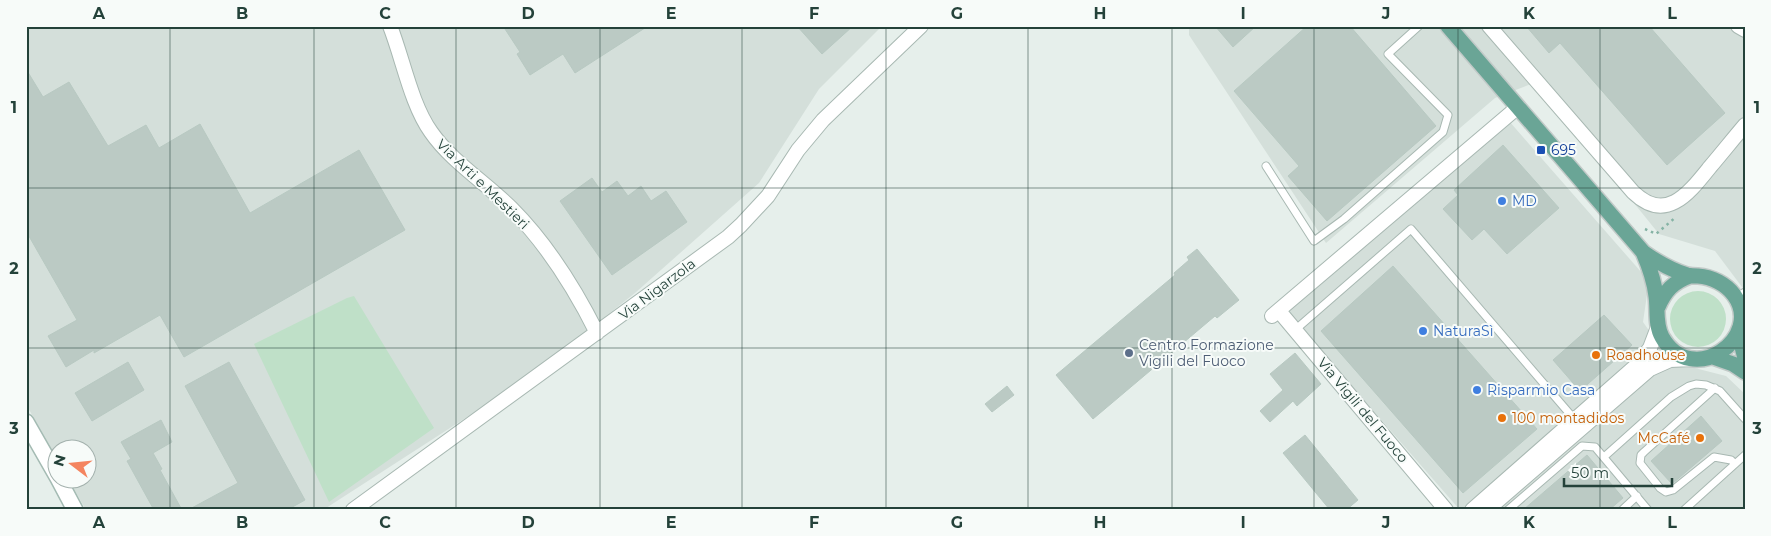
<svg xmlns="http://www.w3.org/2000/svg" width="1771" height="536" font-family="Montserrat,sans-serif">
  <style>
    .built { fill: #d4dfda }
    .green { fill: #bfe0c8 }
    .building { fill: #bbcac4; stroke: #b8c9c2 }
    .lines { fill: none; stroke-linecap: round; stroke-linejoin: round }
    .lane-casing { stroke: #a8b8b2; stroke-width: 9 }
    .street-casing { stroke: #a8b8b2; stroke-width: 16 }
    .secondary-casing { stroke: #a4bbb3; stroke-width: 18 }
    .primary-casing { stroke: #c2cac8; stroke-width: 18 }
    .path { stroke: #86b3a5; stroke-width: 2.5; stroke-dasharray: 2.5 4; stroke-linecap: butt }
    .lane { stroke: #fff; stroke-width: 7 }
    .street { stroke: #fff; stroke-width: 14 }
    .secondary { stroke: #fff; stroke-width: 15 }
    .primary { stroke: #6aa596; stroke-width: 15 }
    .grid { fill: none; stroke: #24423a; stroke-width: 1; stroke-opacity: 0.55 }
    .transit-dot { fill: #1a4fb4; stroke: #f7fbf9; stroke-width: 2 }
    .shop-dot { fill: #3f7fe0; stroke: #f7fbf9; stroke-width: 2 }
    .service-dot { fill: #5c6f8a; stroke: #f7fbf9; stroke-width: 2 }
    .food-dot { fill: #e8710a; stroke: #f7fbf9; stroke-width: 2 }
    .labels { text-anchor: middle; stroke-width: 4; stroke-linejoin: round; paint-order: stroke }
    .transit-label { font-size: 14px; fill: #164399; stroke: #f7fbf9; text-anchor: start }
    .street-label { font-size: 14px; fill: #24423a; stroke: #f7fbf9 }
    .shop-label { font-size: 14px; fill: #366cbe; stroke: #f7fbf9; text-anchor: start }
    .service-label { font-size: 14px; fill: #4e5e75; stroke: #f7fbf9; text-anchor: start }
    .food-label { font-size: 14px; fill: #c56008; stroke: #f7fbf9; text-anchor: start }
    .neatline { fill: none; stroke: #24423a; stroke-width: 2 }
    .grid-label { font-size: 16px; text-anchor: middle; font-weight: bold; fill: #24423a }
  </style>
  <rect width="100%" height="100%" fill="#e6efeb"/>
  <path class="built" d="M26,26H882L819,89L759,183L635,293L532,375L323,510H86L68,479L88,478V448H58L57,460L26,404Z
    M1189,26H1745V291L1715,251L1659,234L1536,82L1495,98L1326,243L1189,35Z
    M1509,121L1649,281L1643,322L1671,362L1726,376L1745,394V510H1460L1285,310Z"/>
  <path class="green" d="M1670 319a28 28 0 1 1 56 0a28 28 0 1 1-56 0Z
    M354,296L434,428L329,502L254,344L347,298Z"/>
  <path class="building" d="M503,26H648L575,73L563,54L530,75L517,54L520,52Z
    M797,26H853L822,54Z
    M1215,26H1256L1233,47Z
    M1307,26H1350L1436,126L1327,221L1288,176L1299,166L1234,91Z
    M1526,26H1649L1725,113L1667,165L1560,43L1549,53Z
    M26,69L43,97L69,82L108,146L146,125L159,148L200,124L250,213L359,150L405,230L184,357L160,315L94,353V350L66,367L48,336L77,320L26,231Z
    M1503,145L1559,208L1507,254L1484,229L1472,240L1443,209L1458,195L1454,190Z
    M592,178L602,192L617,181L628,196L641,186L651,201L666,191L687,222L612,275L560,201Z
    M1197,249L1239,300L1217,318L1215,316L1093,419L1056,375L1175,275L1174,273L1189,260L1187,257Z
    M1393,266L1537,429L1463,493L1321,331Z
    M1604,315L1632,345L1580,391L1553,360Z
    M1295,353L1321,384L1297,406L1293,401L1270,422L1260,411L1283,390L1270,374Z
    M128,362L144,390L92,421L75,393Z
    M229,362L305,500L287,510H188L238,483L185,386Z
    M1007,386L1014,395L992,412L985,404Z
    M1701,416L1722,441L1672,484L1651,461Z
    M161,420L172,442L153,453L162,469L160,470L182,510H154L127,461L131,459L121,442Z
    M1305,435L1358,500L1346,510H1330L1283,453Z
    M1587,455L1623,498L1609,510H1523Z"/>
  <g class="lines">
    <g class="lane-casing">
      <path id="lane" d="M1266,166L1314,241L1344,219L1443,132L1448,115L1388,54L1419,26
        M1736,297L1745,292
        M1295,330L1411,229L1575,420
        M1715,388L1644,452L1641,455L1640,463L1660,488L1666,492L1673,490L1714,457L1731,460L1735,464
        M1604,457L1671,397L1689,386L1696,384L1706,385L1720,391L1745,419
        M1508,510L1582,446L1595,447L1648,510
        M1622,510L1637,496
        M1684,510L1745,455"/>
    </g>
    <g class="street-casing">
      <path id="street" d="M390,26C403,59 411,104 431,132C451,161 486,183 511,208C546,243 575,289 597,333
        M1489,26L1633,192C1666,224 1689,193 1710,167C1722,153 1733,139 1745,125
        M1738,26L1745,30
        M1279,311L1446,510
        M1272,316L1518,107
        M353,510L728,237L741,225L768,196L798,150L823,120L921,26
        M1472,510L1638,364L1650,348L1658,327
        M1487,510L1650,369L1670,360L1692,359"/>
    </g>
    <g class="secondary-casing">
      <path id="secondary" d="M26,422L58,478
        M58,478L75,510"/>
    </g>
    <g class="primary-casing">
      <path id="primary" d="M1448,26L1643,252C1657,262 1671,270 1687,275C1691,276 1694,276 1698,276C1712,277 1726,284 1734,295C1765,337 1692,390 1662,337C1655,325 1658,309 1656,296C1654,280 1649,266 1643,252
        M1658,307C1665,291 1673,282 1690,276
        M1738,332L1745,358
        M1713,357L1733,364L1745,372"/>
    </g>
    <path class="path" d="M1645,229L1656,234L1676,217"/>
    <use href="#lane" class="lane"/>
    <use href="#street" class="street"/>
    <use href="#secondary" class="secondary"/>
    <use href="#primary" class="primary"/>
  </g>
  <path class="grid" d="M170,26V510M314,26V510M456,26V510M600,26V510M742,26V510M886,26V510M1028,26V510M1172,26V510M1314,26V510M1458,26V510M1600,26V510M26,188H1745M26,348H1745"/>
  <rect class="transit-dot" x="1536" y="145" width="10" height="10" rx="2.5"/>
  <g class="shop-dot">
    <circle cx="1502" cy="201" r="5"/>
    <circle cx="1423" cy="331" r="5"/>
    <circle cx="1477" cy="390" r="5"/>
  </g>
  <circle class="service-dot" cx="1129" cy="353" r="5"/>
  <g class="food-dot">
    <circle cx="1596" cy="355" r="5"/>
    <circle cx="1502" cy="418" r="5"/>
    <circle cx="1700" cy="438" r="5"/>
  </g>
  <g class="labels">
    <g class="transit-label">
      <text x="1551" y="155">695</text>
    </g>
    <g class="street-label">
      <text transform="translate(483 184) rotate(44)" y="5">Via Arti e Mestieri</text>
      <text transform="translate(657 289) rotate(-37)" y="5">Via Nigarzola</text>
      <text transform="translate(1363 410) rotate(50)" y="5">Via Vigili del Fuoco</text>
    </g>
    <g class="shop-label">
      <text x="1512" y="206">MD</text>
      <text x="1433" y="336">NaturaSì</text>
      <text x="1487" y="395">Risparmio Casa</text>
    </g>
    <g class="service-label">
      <text x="1139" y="350">Centro Formazione<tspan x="1139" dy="16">Vigili del Fuoco</tspan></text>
    </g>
    <g class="food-label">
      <text x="1606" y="360">Roadhouse</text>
      <text x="1512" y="423">100 montadidos</text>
      <text x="1690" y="443" text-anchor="end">McCafé</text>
    </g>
  </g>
  <rect width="1771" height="536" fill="none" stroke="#f7fbf9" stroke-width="55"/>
  <g transform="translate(72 464) rotate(286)"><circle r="24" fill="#f7fbf9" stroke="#a3b1ad"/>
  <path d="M0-4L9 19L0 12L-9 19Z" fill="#f4845f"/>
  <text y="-8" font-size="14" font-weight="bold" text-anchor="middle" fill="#24423a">N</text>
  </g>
  <path d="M1564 478v8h108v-8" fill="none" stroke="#24423a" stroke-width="2.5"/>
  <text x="1571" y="478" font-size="15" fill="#24423a" stroke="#f7fbf9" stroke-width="4" paint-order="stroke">50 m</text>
  <rect x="28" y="28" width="1716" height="480" class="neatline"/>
  <g class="grid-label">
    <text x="99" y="19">A</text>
    <text x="242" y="19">B</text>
    <text x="385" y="19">C</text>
    <text x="528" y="19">D</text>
    <text x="671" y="19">E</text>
    <text x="814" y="19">F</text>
    <text x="957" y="19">G</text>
    <text x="1100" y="19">H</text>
    <text x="1243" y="19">I</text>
    <text x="1386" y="19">J</text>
    <text x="1529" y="19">K</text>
    <text x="1672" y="19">L</text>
    <text x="14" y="113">1</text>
    <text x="1757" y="113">1</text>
    <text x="14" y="274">2</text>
    <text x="1757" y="274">2</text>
    <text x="14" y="434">3</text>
    <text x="1757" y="434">3</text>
    <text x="99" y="528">A</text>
    <text x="242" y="528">B</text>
    <text x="385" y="528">C</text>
    <text x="528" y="528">D</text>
    <text x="671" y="528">E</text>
    <text x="814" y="528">F</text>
    <text x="957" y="528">G</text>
    <text x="1100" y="528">H</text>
    <text x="1243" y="528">I</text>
    <text x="1386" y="528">J</text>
    <text x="1529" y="528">K</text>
    <text x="1672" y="528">L</text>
  </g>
</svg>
